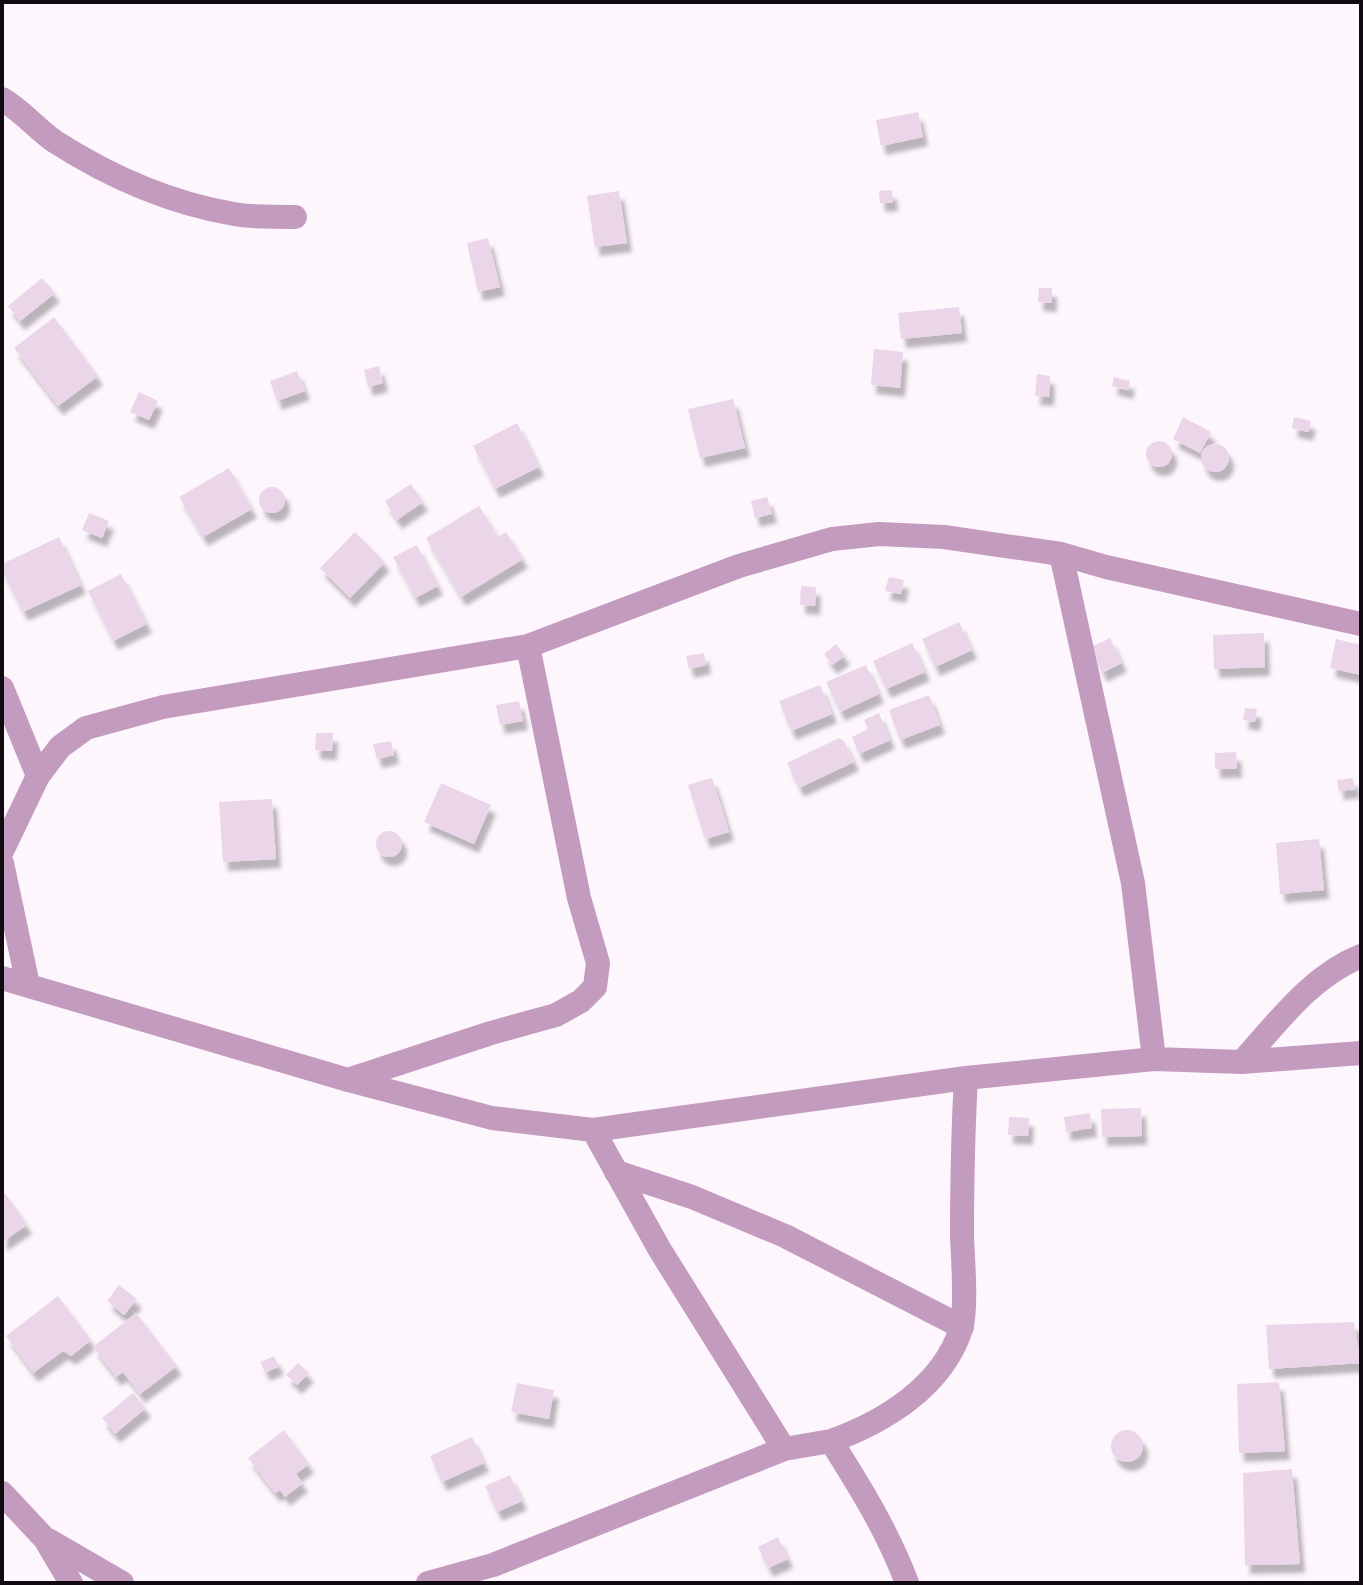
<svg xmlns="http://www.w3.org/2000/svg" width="1363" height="1585" font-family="Overpass,sans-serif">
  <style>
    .building { fill: #ead6e8; filter: url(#shadow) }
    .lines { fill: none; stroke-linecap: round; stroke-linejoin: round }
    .minor { stroke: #c39bbf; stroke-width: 24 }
  </style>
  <defs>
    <filter id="shadow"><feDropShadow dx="5" dy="9" stdDeviation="2" flood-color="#0004"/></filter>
  </defs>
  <rect width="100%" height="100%" fill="#fef6fd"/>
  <path class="building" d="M918,112L923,137L881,146L876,120Z
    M892,190L893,202L880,203L879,191Z
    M619,191L627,243L595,247L587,196Z
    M488,238L500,287L478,292L467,243Z
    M42,278L55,293L20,321L8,306Z
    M1039,288H1052V303L1038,302Z
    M959,307L962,333L901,339L898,313Z
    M54,317L98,376L58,406L14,348Z
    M874,349L903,352L900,388L871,385Z
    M379,366L383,383L368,387L364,370Z
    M297,371L305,391L277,401L270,381Z
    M1037,374L1050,376L1049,397L1035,396Z
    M1114,377L1130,381L1128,390L1112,386Z
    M139,392L158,401L149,420L130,412Z
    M733,399L745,448L700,458L688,409Z
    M1183,417L1211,432L1200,453L1173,439Z
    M1294,417L1311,421L1308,432L1292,428Z
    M517,423L539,467L495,489L473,446Z
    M1146 454a13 13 0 1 1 26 0a13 13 0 1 1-26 0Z
    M1201 458a14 14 0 1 1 28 0a14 14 0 1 1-28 0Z
    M229,468L252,509L203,537L179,497Z
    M411,484L423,502L397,520L385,501Z
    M259 500a13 13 0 1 1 26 0a13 13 0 1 1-26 0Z
    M767,497L772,514L755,518L751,501Z
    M479,506L498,537L506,532L523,559L461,597L426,538Z
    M89,513L109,521L102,538L82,530Z
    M355,532L385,562L350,598L320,568Z
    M59,537L81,585L23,612L2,570V564Z
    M417,545L438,586L415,598L393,557Z
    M121,574L147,624L113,641L88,591Z
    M889,577L904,580L901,594L885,591Z
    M801,586L816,587L815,606L800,605Z
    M959,622L972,650L935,667L922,639Z
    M1264,633L1265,667L1214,669L1213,635Z
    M1110,638L1122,663L1102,673L1091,647Z
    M1336,639L1361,645V675L1330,668Z
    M912,643L925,672L886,689L873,661Z
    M836,644L845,656L832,665L824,654Z
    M704,653L706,665L689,669L686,656Z
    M866,665L879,694L840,712L826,682Z
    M820,685L832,714L791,731L779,701Z
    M929,695L940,725L900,740L889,710Z
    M519,701L523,721L500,725L496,705Z
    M1245,708L1257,709L1255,722L1243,720Z
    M879,713L890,740L859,754L852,737L868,729L864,720Z
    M316,733H333L332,751L315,750Z
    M839,738L844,741L854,762L799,788L787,763Z
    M391,741L394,755L377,759L373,744Z
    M1236,752L1237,769H1215V753Z
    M712,778L729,832L705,839L688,785Z
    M1353,778L1355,789L1339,791L1337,780Z
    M441,783L491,805L474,844L424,822Z
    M272,799L276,859L223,862L219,802Z
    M376 844a13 13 0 1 1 26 0a13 13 0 1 1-26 0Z
    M1319,839L1324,890L1280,894L1276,843Z
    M1141,1108L1142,1136L1102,1137L1101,1109Z
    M1090,1113L1092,1128L1066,1132L1064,1117Z
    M1009,1117L1029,1118L1028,1136L1008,1135Z
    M5,1193L27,1225L2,1242V1195Z
    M119,1285L137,1299L124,1315L107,1301Z
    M58,1296L91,1340L71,1356L63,1351L33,1373L6,1336Z
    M136,1313L177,1366L140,1394L123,1372L116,1377L93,1347Z
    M1354,1322L1361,1363L1269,1369L1266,1325Z
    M274,1356L279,1366L265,1372L260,1362Z
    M298,1363L309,1373L297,1385L286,1375Z
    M1279,1382L1285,1451L1239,1453L1237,1384Z
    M517,1383L554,1390L549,1419L511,1412Z
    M133,1393L146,1408L115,1434L102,1418Z
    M284,1430L309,1464L296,1474L303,1483L285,1497L280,1490L275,1493L248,1458Z
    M1111 1446a16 16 0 1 1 32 0a16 16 0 1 1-32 0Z
    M472,1437L484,1463L442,1482L430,1456Z
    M1292,1469L1300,1564L1245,1565L1243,1473Z
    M510,1475L522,1501L497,1512L485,1486Z
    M778,1537L788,1559L768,1568L758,1547Z"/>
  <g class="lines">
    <path class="minor" d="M2,99C21,110 36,128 54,141C110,177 169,203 234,214C254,218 275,216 295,217
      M1061,554L1133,883L1154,1059
      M2,688L38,776
      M2,851L38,776L60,747L86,728L163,707L528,646
      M2,863L28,985
      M2,978L348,1080L492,1118L593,1130L966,1078L1154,1059L1242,1062L1361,1053
      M1242,1062C1277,1023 1311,976 1361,956
      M348,1080L491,1033L556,1015L581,1001L595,987L598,963L579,898L528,646L739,566L832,539L879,534L944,537L1061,554L1106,567L1361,624
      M593,1130L660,1250L784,1449L831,1441C860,1487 888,1532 907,1583
      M616,1172L692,1197L785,1236L962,1327
      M831,1441C884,1422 942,1387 961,1329C967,1309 963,1261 962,1237C962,1184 963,1131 966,1078
      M2,1493L45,1539L71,1583
      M48,1540L122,1583
      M428,1583L493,1565L784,1449"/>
  </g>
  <rect width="1363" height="1585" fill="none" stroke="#110a10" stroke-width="8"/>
</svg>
